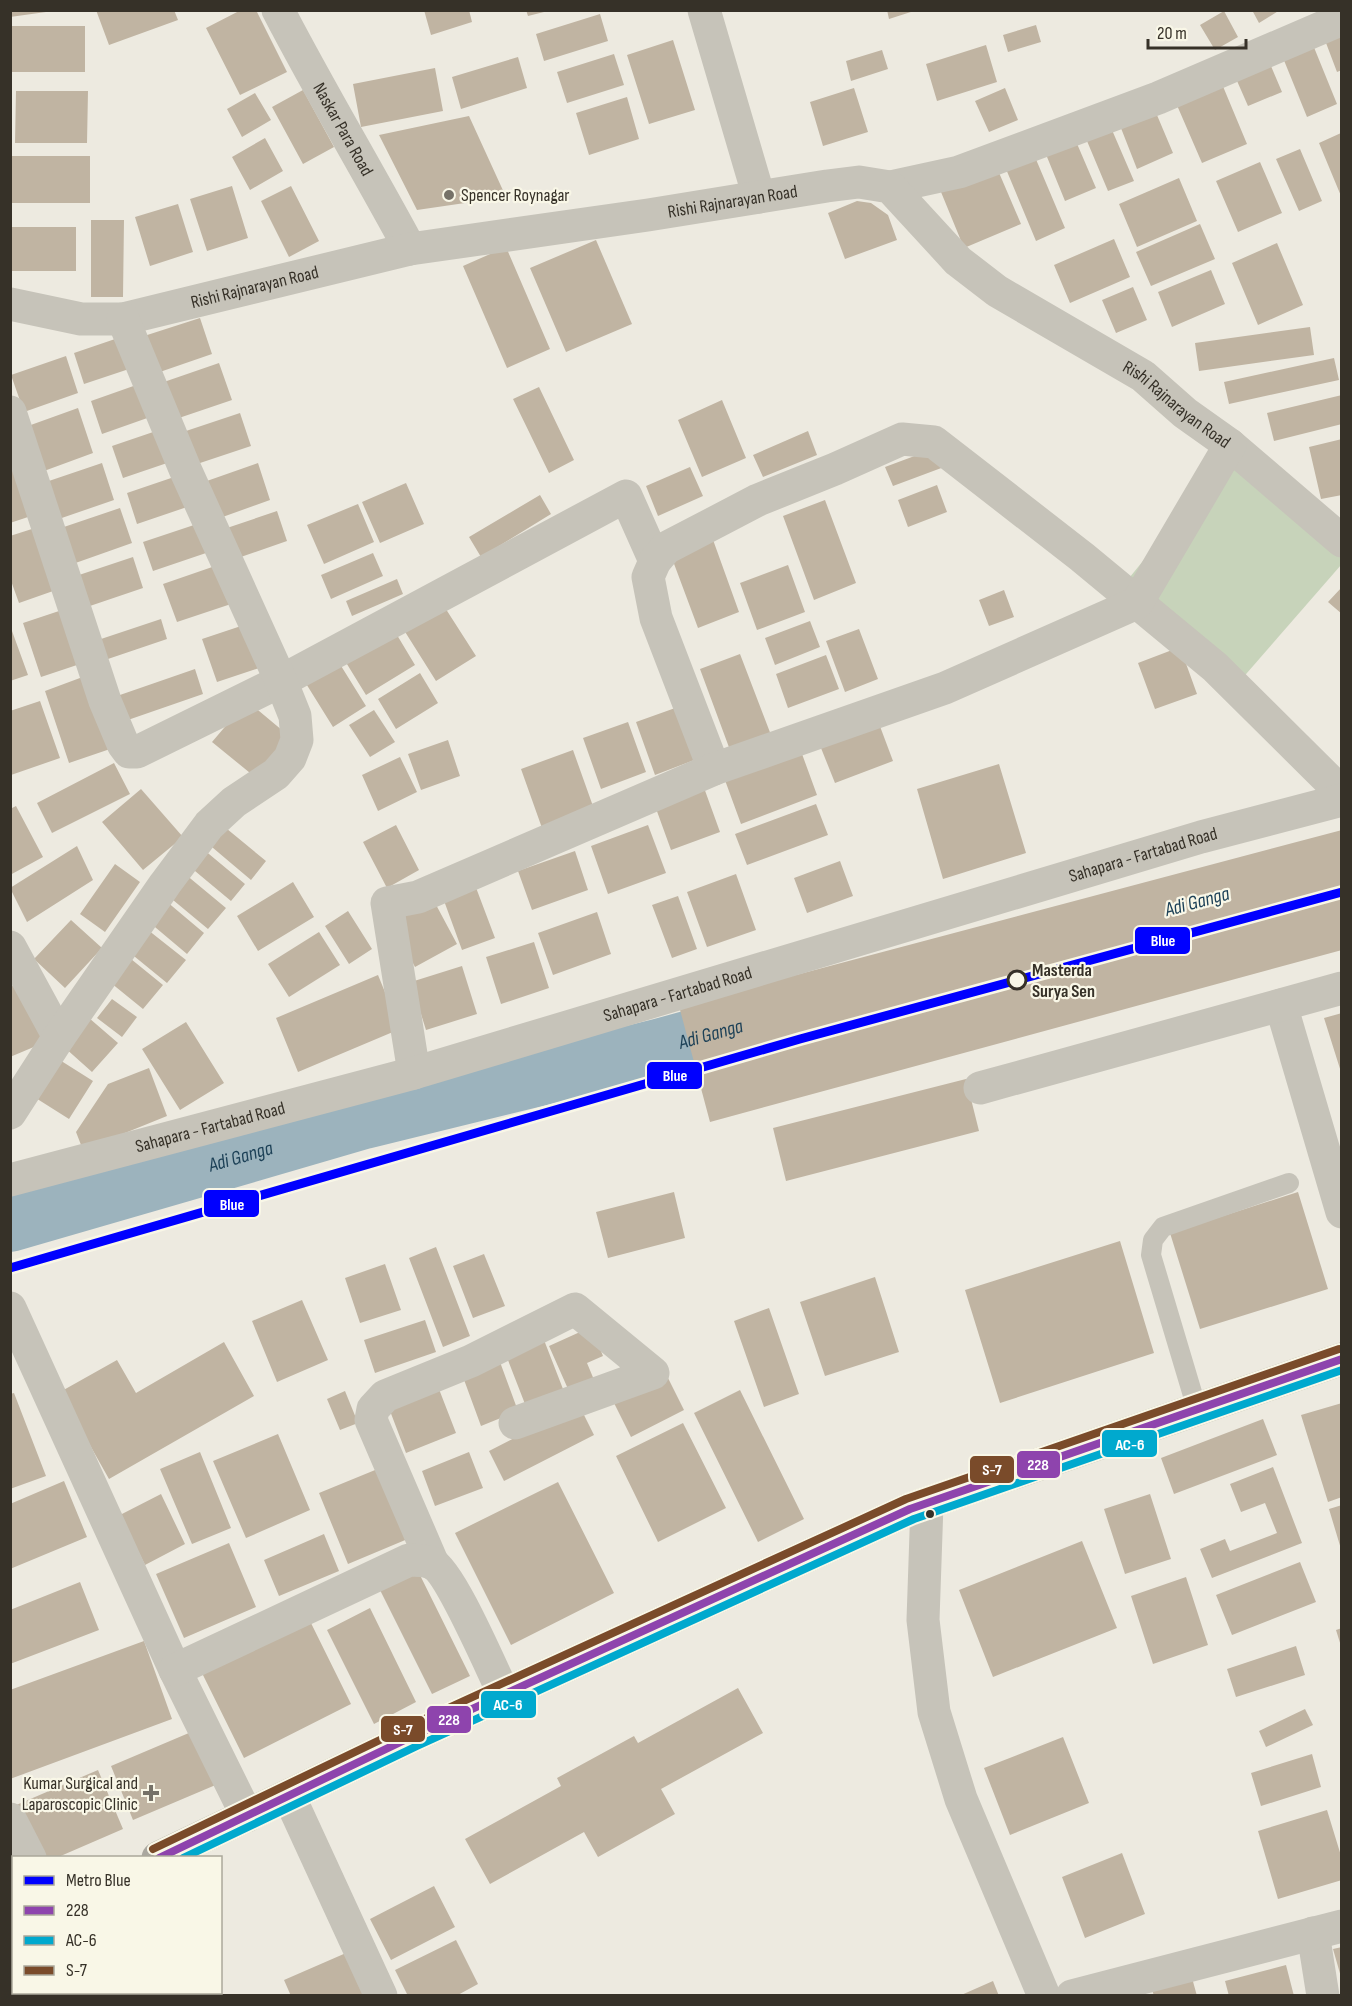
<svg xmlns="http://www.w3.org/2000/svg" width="1352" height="2006" font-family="'Sofia Sans Condensed',sans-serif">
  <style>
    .green { fill: #c7d3ba }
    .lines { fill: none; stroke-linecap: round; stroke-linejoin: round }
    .river { stroke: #9cb3bd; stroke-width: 58 }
    .building { fill: #c0b4a2 }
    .lane { stroke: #c6c3b9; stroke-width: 20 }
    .street { stroke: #c6c3b9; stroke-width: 33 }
    .primary { stroke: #aaa79f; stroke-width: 33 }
    .bus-1-casing { stroke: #f9f7e7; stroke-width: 12 }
    .bus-2-casing { stroke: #f9f7e7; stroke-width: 12 }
    .bus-3-casing { stroke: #f9f7e7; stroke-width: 12 }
    .bus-1 { stroke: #8e44ad; stroke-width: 8 }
    .bus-2 { stroke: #00a9ce; stroke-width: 8 }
    .bus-3 { stroke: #7a4b2a; stroke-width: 8 }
    .metro-1-casing { stroke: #f9f7e7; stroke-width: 14 }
    .metro-1 { stroke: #00f; stroke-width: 9 }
    .poi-dot { fill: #767268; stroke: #f9f7e7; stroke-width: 2 }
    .stop-dot { fill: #f9f7e7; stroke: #363128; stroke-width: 3 }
    .bus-dot { fill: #363128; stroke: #f9f7e7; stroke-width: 2 }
    .labels { text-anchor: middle; stroke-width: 4.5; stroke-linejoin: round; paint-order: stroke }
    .street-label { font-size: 18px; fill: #363128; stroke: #f9f7e7 }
    .poi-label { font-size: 18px; fill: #363128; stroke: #f9f7e7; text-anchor: start }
    .stop-label { font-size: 18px; font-weight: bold; fill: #363128; stroke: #f9f7e7; text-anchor: start }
    .water-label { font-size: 20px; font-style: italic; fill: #1d4157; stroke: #f9f7e7 }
    .line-badge { stroke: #f9f7e7; stroke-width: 2 }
    .badge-label { font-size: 16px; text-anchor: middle; font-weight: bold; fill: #fff }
  </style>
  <rect width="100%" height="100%" fill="#edeae0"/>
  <path class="green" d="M1228,457L1341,555V565L1240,681L1125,583Z"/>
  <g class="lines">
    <path class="river" id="s1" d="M10,1223L364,1120L658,1048L767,1018"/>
  </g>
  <path class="building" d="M10,10H46V12L10,17Z
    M96,10H174L178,20L109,45Z
    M241,10H256L287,72L240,95L206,28Z
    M424,10H469L472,22L431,35Z
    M526,10H548V11L528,16Z
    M887,10H913L914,11L889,19Z
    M1252,10H1280L1259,23Z
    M1224,11L1238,37L1215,50L1200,25Z
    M600,14L608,41L544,61L536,34Z
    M1036,25L1041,42L1008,52L1003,35Z
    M10,26H85V72H10Z
    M1342,27V70L1337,72L1323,35Z
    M673,40L695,110L649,124L627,55Z
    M1311,40L1337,104L1307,117L1281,53Z
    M986,45L997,82L937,101L926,64Z
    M882,50L888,69L851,81L846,61Z
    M614,54L624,85L567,103L557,72Z
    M518,57L527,88L461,109L452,77Z
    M1268,59L1282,92L1248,106L1234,74Z
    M435,68L443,111L361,127L353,84Z
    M1222,84L1247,144L1202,163L1176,103Z
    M854,88L868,132L823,146L810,102Z
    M1005,88L1018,120L989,132L975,101Z
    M303,90L334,147L303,164L272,107Z
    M16,91H88L87,143H15Z
    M255,93L271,120L242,137L227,109Z
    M627,97L639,139L589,155L576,113Z
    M1154,108L1173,153L1137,169L1119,123Z
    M469,116L506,197L417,210L379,135Z
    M1112,130L1134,181L1108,191L1087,141Z
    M1341,133V196L1319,143Z
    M265,138L283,171L250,190L232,157Z
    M1075,139L1096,188L1065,201L1045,152Z
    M1300,149L1322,201L1299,211L1276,159Z
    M10,156H90V203H10Z
    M1035,157L1065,228L1036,241L1006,169Z
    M1260,162L1282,213L1238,232L1216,181Z
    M997,168L1021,224L964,248L941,192Z
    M1179,178L1197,221L1137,247L1119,204Z
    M232,186L248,238L207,251L190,199Z
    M291,186L319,241L289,257L261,201Z
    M857,201L871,203L888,215L897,240L845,259L828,213Z
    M178,204L193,252L150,266L135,217Z
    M91,220H124L123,297H91Z
    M1200,224L1215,259L1151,286L1136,252Z
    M10,227H76V271H10Z
    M1114,239L1130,277L1070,303L1054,265Z
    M596,240L632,324L566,352L530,268Z
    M1277,243L1303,305L1258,325L1232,263Z
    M506,247L550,349L507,368L463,266Z
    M1211,270L1225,304L1172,327L1158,292Z
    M1133,287L1147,320L1116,333L1102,300Z
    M200,318L212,354L154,374L141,337Z
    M1310,327L1314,355L1199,371L1195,343Z
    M121,337L132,368L84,384L74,353Z
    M66,356L78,393L24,412L11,375Z
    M1334,358L1339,380L1229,404L1224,382Z
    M219,363L232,400L173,420L161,383Z
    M142,383L153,416L102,434L91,401Z
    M539,387L574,460L549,473L513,399Z
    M1342,395V424L1274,441L1267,413Z
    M722,400L746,458L702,477L678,420Z
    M78,408L93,453L44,471L28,426Z
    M240,413L251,446L194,465L183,432Z
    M162,429L173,461L123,478L112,446Z
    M808,431L817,455L763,477L753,455Z
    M1342,439V495L1321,499L1309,447Z
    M936,448L944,467L893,486L885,467Z
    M10,457L31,516L10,523Z
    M102,463L114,500L53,521L40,484Z
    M258,463L270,500L217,519L204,482Z
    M690,467L703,496L658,516L646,486Z
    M177,476L187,507L137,524L127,493Z
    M406,483L424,524L380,543L362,502Z
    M937,485L947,512L908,527L898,500Z
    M540,495L551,514L481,557L469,537Z
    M825,500L856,583L814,600L783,516Z
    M358,504L374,542L324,564L307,525Z
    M120,508L132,543L67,566L55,530Z
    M277,511L287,541L235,559L224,529Z
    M200,523L209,552L153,571L143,542Z
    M35,528L56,590L19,603L10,578V536Z
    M712,537L739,612L698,628L670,553Z
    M373,553L383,576L331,599L321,575Z
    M133,557L143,588L84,608L73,577Z
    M218,565L231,604L177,622L163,584Z
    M788,565L805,612L757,630L740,583Z
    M397,579L403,594L352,616L346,601Z
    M1342,587V614L1328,602Z
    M1004,590L1014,617L989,626L979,600Z
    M442,603L476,656L436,681L402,627Z
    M62,610L80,664L41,677L23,623Z
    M161,619L167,639L105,660L98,640Z
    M810,621L820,647L775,665L765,638Z
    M247,624L262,667L217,682L202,639Z
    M391,625L415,665L366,695L342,656Z
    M859,629L878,679L845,692L826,641Z
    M10,631H12L28,675L10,681Z
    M1180,647L1197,694L1155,709L1138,663Z
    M740,654L771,735L730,750L700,669Z
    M826,655L839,689L788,708L776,674Z
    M338,661L366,706L333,727L305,682Z
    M195,669L203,694L125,721L117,696Z
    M420,673L438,703L396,729L378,699Z
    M88,675L113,748L69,763L45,691Z
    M40,701L60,758L11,775L10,711Z
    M247,701L289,736L255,777L212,742Z
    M678,707L697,759L655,775L636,722Z
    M374,710L395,742L370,757L349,725Z
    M878,721L893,761L835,783L819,743Z
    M628,722L646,772L601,789L583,738Z
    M448,740L460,776L421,790L408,754Z
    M798,743L817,795L741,824L722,772Z
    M573,750L594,809L542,828L521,769Z
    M400,757L417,792L378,811L362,775Z
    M114,763L130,794L52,833L37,803Z
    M999,764L1026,853L943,879L917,789Z
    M703,785L720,832L671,850L654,803Z
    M141,789L183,837L143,870L102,822Z
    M816,804L828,835L747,865L735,834Z
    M16,806L43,857L10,875V809Z
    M221,824L266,861L251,880L206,842Z
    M396,825L419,870L387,888L363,842Z
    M648,825L666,873L608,894L591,846Z
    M1342,830V950L710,1122L679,1006Z
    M77,846L93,880L27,922L10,888Z
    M203,849L245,884L231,901L189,866Z
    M575,851L588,890L532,910L518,871Z
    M840,861L853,896L807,913L794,878Z
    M115,864L140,882L105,932L80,914Z
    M185,874L226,908L208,929L167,895Z
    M736,874L756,930L707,947L687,892Z
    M293,882L314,917L258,951L237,916Z
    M475,885L495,938L462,950L443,898Z
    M678,896L697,949L672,958L652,905Z
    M166,901L204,933L187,954L149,922Z
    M434,901L457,944L415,967L392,923Z
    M348,911L372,949L349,964L325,926Z
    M597,912L611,954L553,975L538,933Z
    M71,920L102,948L65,988L34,959Z
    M148,930L186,960L167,983L129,952Z
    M319,932L340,965L289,997L268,964Z
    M534,942L549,988L501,1004L486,957Z
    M131,959L163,985L143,1009L111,983Z
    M462,966L477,1014L426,1030L411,982Z
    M378,975L400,1029L298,1072L276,1018Z
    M24,981L48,1041L10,1057V987Z
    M112,999L137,1017L122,1037L97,1018Z
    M1342,1013V1072H1341L1324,1018Z
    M89,1018L118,1043L92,1072L64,1047Z
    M186,1022L224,1083L180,1110L142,1049Z
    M55,1057L93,1081L69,1119L31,1095Z
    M149,1068L167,1116L83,1150L76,1132L108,1084Z
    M966,1079L979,1131L786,1181L773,1128Z
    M674,1192L685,1238L608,1258L596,1212Z
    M1298,1192L1328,1289L1200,1329L1170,1233Z
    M1120,1241L1154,1353L1000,1403L965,1290Z
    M436,1247L470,1336L443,1347L409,1258Z
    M484,1254L505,1306L473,1318L453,1266Z
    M385,1264L401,1310L360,1323L345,1278Z
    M875,1277L899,1352L825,1376L800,1302Z
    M302,1300L328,1360L277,1382L252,1321Z
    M769,1308L799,1394L764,1407L734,1321Z
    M425,1320L436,1352L375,1373L364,1340Z
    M591,1327L603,1356L587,1363L597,1387L572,1398L549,1346Z
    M544,1340L563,1389L525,1404L506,1355Z
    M224,1342L254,1396L109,1479L60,1392L117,1360L136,1393Z
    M500,1362L518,1411L481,1426L463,1377Z
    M667,1376L684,1410L631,1437L614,1403Z
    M437,1384L456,1433L406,1453L387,1403Z
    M740,1390L804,1519L758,1542L694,1413Z
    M345,1391L358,1423L340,1430L327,1399Z
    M14,1393L46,1476L10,1489V1394Z
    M1342,1403V1497L1328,1502L1301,1415Z
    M579,1405L594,1435L504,1481L489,1451Z
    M1263,1419L1277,1455L1174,1494L1161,1458Z
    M683,1423L726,1508L658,1542L616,1456Z
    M278,1434L310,1510L246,1538L213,1461Z
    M200,1452L231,1528L192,1544L160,1469Z
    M469,1452L483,1488L435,1506L422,1471Z
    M1273,1467L1302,1543L1212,1578L1200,1549L1225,1539L1230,1551L1277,1533L1265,1503L1241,1512L1230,1484Z
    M380,1468L410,1538L348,1564L319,1493Z
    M64,1481L87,1537L10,1569V1504Z
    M558,1482L614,1593L511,1645L455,1533Z
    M161,1494L185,1544L145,1565L120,1515Z
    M1150,1494L1171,1559L1125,1574L1104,1509Z
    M1342,1505V1548L1341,1549L1329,1509Z
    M324,1534L339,1571L279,1596L264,1560Z
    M1082,1541L1117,1628L993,1677L959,1590Z
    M229,1543L256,1607L184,1638L156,1574Z
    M1300,1562L1316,1602L1232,1635L1216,1595Z
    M415,1565L470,1676L432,1694L377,1584Z
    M1186,1577L1208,1645L1153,1664L1131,1596Z
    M80,1582L99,1630L10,1664V1610Z
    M370,1608L416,1702L374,1724L327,1630Z
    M308,1617L351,1704L244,1758L201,1671Z
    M1342,1628V1646H1341L1336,1630Z
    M144,1641L172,1719L10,1779V1690Z
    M1296,1646L1305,1675L1236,1697L1227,1669Z
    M738,1688L763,1733L661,1789L675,1814L598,1857L584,1832L490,1884L465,1839L561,1786L557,1778L634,1736L638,1743Z
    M1305,1709L1313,1725L1266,1747L1259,1731Z
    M203,1727L225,1781L133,1820L111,1766Z
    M1063,1737L1089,1803L1010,1835L984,1768Z
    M1312,1754L1321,1787L1261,1806L1251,1773Z
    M98,1770L123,1829L56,1858H35L14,1806Z
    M1327,1810L1342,1859V1880L1278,1899L1258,1831Z
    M1122,1853L1145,1914L1085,1938L1062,1877Z
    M434,1886L455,1927L391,1960L370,1919Z
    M456,1940L478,1984L456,1996H408L395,1970Z
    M1342,1947V1977H1341L1333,1949Z
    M346,1953L364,1994L360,1996H291L284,1980Z
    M1286,1965L1294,1996H1229L1225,1981Z
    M1189,1967L1197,1996H1154L1149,1979Z
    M993,1981L999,1996H959Z"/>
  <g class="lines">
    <path class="lane" d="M1197,1409L1151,1255L1153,1240L1163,1227L1289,1183"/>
    <g class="street">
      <path id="s2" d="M278,10C320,91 367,169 410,249"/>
      <path d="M704,10L759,197"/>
      <path d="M890,187L959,172L1158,98L1342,19"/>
      <path id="s3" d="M10,304L81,319H123L410,249L648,215L827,186L859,182L890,187L958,261L997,291L1143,376L1185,413L1230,445L1342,541"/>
      <path d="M10,412L105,701L123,744L129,752H137L281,681L626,496L655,561"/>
      <path d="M714,769L656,618L648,577L655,561L666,548L758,500L835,469L902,439L934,442L1082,557L1215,667L1342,793"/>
      <path d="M10,947L59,1037"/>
      <path d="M1281,1005L1342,1212"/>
      <path d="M414,1073L387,903L418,897L714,769L945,688L1137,603L1230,445"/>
      <path d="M980,1088L1342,988"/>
      <path d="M10,1113L59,1037L165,884L209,825L234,802L276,774L290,758L297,740L295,716L281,681L185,469L123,319"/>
      <path id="s4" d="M10,1180L414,1073L1201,837L1342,800"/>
      <path d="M10,1308L175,1670L247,1816"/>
      <path d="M927,1504L923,1620L934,1712L961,1799L1044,1996"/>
      <path d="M433,1564L371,1420L373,1409L385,1396L471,1361L575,1309L653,1373L515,1423"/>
      <path d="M175,1670L409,1560C417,1560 425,1560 432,1563C451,1573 492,1670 504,1694"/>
      <path d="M289,1796L381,1996"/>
      <path d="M10,1819L30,1858"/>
      <path d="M1313,1933L1323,1996"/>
      <path d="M160,1992L161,1996"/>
      <path d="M1072,1996L1342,1926"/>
    </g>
    <path class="primary" d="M158,1858L413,1736L910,1509L1342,1359
      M10,1926L14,1925"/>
    <g class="bus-1-casing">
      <path id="bus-1" d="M159,1858L413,1736L910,1509L1342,1359"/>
    </g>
    <g class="bus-2-casing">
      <path id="bus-2" d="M183,1858L417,1746L914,1519L1342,1370"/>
    </g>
    <g class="bus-3-casing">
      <path id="bus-3" d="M153,1849L409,1726L906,1499L1339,1349"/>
    </g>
    <use href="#bus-1" class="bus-1"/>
    <use href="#bus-2" class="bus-2"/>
    <use href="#bus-3" class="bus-3"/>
    <g class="metro-1-casing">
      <path id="metro-1" d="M10,1268L800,1039L1342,892"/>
    </g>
    <use href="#metro-1" class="metro-1"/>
  </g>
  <g class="poi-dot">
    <circle cx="449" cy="195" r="6"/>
    <path d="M148 1784h6v6h6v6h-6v6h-6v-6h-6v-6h6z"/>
  </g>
  <circle class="stop-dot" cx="1017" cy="980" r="9"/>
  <circle class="bus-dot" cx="930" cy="1514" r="5"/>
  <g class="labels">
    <g class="street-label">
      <text dy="6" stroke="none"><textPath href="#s2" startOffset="136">Naskar Para Road</textPath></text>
      <text dy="6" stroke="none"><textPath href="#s3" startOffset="736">Rishi Rajnarayan Road</textPath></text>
      <text dy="6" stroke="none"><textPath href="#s3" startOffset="250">Rishi Rajnarayan Road</textPath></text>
      <text dy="6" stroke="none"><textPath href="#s3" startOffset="1258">Rishi Rajnarayan Road</textPath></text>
      <text dy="6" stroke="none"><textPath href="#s4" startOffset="1179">Sahapara - Fartabad Road</textPath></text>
      <text dy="6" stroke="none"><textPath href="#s4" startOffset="693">Sahapara - Fartabad Road</textPath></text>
      <text dy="6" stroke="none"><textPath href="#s4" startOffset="207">Sahapara - Fartabad Road</textPath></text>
    </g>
    <g class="poi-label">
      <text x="461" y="201">Spencer Roynagar</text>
      <text x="138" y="1789" text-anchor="end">Kumar Surgical and<tspan x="138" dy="21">Laparoscopic Clinic</tspan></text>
    </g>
    <g class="stop-label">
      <text x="1032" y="976">Masterda<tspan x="1032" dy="21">Surya Sen</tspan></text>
    </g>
    <g class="water-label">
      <text transform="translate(1197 901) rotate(-15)" y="7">Adi Ganga</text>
      <text dy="7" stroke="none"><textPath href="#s1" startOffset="726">Adi Ganga</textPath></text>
      <text dy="7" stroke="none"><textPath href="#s1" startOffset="240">Adi Ganga</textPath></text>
    </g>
  </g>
  <g class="line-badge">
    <rect x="1134" y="926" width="57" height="29" rx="6" fill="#00f"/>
    <rect x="646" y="1061" width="57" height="29" rx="6" fill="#00f"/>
    <rect x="203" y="1189" width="57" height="29" rx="6" fill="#00f"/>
    <rect x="1101" y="1429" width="57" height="29" rx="6" fill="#00a9ce"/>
    <rect x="1016" y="1450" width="45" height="29" rx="6" fill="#8e44ad"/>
    <rect x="969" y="1455" width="46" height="29" rx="6" fill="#7a4b2a"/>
    <rect x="480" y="1690" width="57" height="29" rx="6" fill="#00a9ce"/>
    <rect x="426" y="1705" width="46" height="29" rx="6" fill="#8e44ad"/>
    <rect x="380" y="1715" width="46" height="28" rx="6" fill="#7a4b2a"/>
  </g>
  <g class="badge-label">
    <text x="1163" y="946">Blue</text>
    <text x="675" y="1081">Blue</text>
    <text x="232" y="1210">Blue</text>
    <text x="1130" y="1450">AC-6</text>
    <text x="1038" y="1470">228</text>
    <text x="992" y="1475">S-7</text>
    <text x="508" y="1710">AC-6</text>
    <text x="449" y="1725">228</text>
    <text x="403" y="1735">S-7</text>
  </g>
  <rect width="1352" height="2006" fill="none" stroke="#363128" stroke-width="24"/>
  <rect x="12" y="1856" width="210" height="138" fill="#f9f7e7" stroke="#aba89b" stroke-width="1.5"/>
  <rect x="24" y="1876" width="30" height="9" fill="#0000ff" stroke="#aba89b" stroke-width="1.5"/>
  <text x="66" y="1886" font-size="18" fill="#363128">Metro Blue</text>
  <rect x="24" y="1906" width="30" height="9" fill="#8e44ad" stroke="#aba89b" stroke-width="1.5"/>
  <text x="66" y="1916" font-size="18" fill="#363128">228</text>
  <rect x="24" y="1936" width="30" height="9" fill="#00a9ce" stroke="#aba89b" stroke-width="1.5"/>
  <text x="66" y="1946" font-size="18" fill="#363128">AC-6</text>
  <rect x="24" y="1966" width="30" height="9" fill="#7a4b2a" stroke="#aba89b" stroke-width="1.5"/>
  <text x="66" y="1976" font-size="18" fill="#363128">S-7</text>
  <path d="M1148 39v9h98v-9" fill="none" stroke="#363128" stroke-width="3"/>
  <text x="1157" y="39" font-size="18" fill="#363128" stroke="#f9f7e7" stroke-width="4.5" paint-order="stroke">20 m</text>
</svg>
